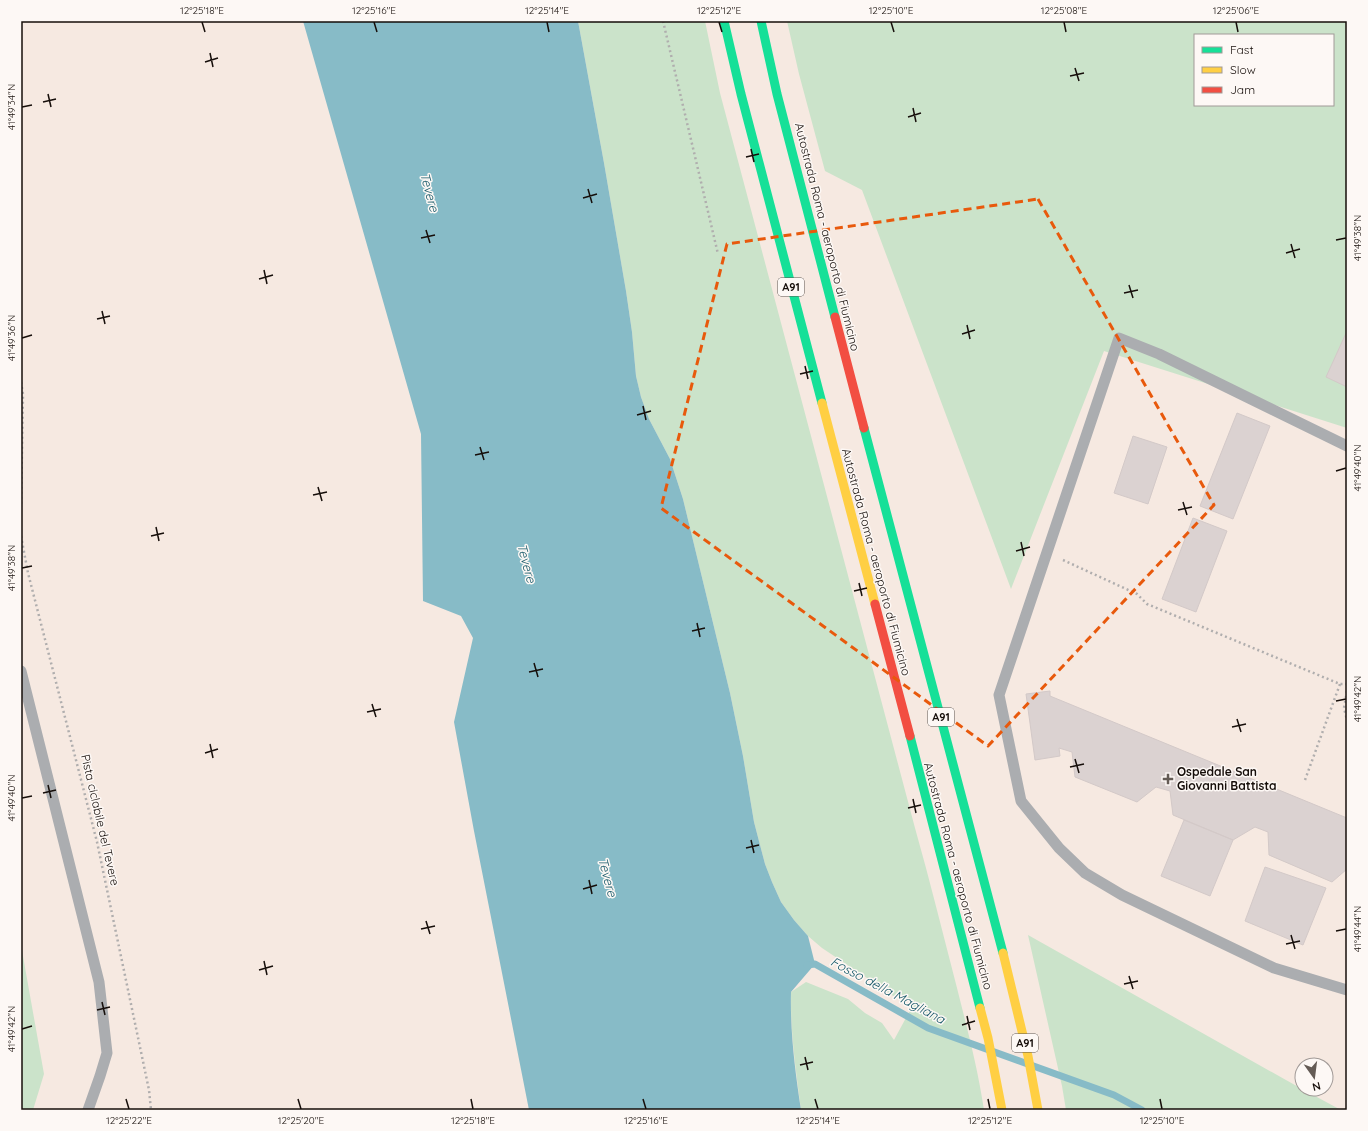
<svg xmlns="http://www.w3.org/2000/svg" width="1368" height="1131" font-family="Quicksand,sans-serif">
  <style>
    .green { fill: #cbe3ca; fill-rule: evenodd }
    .water { fill: #87bbc7 }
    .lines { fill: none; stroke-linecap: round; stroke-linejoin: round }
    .stream { stroke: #87bbc7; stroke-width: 7 }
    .building { fill: #dbd2d1; stroke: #d3c9c8 }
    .path { stroke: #b0aeae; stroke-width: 2.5; stroke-dasharray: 2 3; stroke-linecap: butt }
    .lane { stroke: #abadb0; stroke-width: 11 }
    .fast { stroke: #16e098; stroke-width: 9 }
    .slow { stroke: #ffcf43; stroke-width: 9 }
    .jam { stroke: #f24e42; stroke-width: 9 }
    .marked { fill: none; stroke: #e8590c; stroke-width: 3; stroke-dasharray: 8 5; stroke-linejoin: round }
    .ticks { fill: none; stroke: #160e0a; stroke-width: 1.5 }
    .poi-dot { fill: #645b55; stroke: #fdf8f5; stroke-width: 1.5 }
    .labels { text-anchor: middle; stroke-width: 3; stroke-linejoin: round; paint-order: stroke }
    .shield { fill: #fdf8f5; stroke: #5b5450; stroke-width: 1 }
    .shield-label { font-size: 11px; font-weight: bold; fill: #160e0a }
    .street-label { font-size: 12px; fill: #160e0a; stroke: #fdf8f5 }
    .poi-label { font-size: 12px; font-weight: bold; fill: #160e0a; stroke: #fdf8f5; text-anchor: start }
    .water-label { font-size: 13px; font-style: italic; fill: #175969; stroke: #fdf8f5 }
    .neatline { fill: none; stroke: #160e0a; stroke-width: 1.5 }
    .ticks-label { font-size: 10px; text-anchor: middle; fill: #160e0a }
  </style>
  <rect width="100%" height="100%" fill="#f6e9e1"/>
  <path class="green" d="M578,21H705L720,93L915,828C930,881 943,934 957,988C967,1028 978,1069 984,1110H801C796,1071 790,1031 791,992L806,982L848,999L865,1013L882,1023L894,1040L914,1003L891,995L876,984L822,948L808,936L794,920L781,902L772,882L765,864L754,822L743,756L730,693L683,499L670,459L649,419L641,397L636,376L632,332L626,291L604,163Z
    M787,21H1347V428L1104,351L1011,589L862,190L825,171L799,74ZM1195,35H1333V105H1195Z
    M1028,935L1302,1089L1341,1110H1066L1062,1086Z
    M21,945L44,1074L33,1110H21Z"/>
  <path class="water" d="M303,21H578L604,163L626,291L632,332L636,376L641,397L649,419L670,459L683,499L730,693L743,756L754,822L765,864L772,882L781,902L794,920L808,936L815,964L791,992C790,1031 795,1071 801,1110H529L474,831L454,722L473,638L461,616L423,601L421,434Z"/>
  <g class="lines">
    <path class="stream" d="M807,965L815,964L928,1028L1114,1095L1142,1110"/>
  </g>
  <path class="building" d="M1347,331V387L1326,377Z
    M1237,413L1270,426L1233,519L1200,506Z
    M1133,436L1167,447L1148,504L1114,493Z
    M1193,518L1227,531L1196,612L1162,599Z
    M1050,691V696L1347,818V869L1332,882L1269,855L1268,832L1255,827L1233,840L1173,815L1170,791L1156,787L1137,802L1075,777L1072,752L1059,748L1060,756L1035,760L1026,694Z
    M1184,820L1233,840L1210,896L1161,876Z
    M1265,867L1326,888L1303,945L1245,921Z"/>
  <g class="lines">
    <path class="path" d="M663,21L718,254
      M21,382L23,394L21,507
      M21,536L28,573L97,842L149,1090L151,1110
      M1063,560L1137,594L1147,604L1340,684H1347
      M1347,691L1344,708L1347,720
      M1305,780L1340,684"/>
    <path class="lane" d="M1347,446L1159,354L1119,338L999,695L1021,801L1059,848L1085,873L1122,895L1274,968L1347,990
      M21,671L99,982L107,1053L100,1076L88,1110"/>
    <path class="fast" d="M724,21L741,94L822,403
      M761,21L777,94L835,317
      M864,428L1003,953
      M910,736L980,1008"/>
    <path class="slow" d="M822,403L875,604
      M1003,953L1028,1056L1038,1110
      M980,1008L988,1038L1002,1110"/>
    <path class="jam" d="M835,317L864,428
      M875,604L910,736"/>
  </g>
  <path class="marked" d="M1038,199L1214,505L988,746L661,508L727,244Z"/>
  <path class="ticks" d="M202,22L205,32M374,22L377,32M547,22L549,32M719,22L722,32M891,22L894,32M1064,22L1066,32M1236,22L1238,32M210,53L213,67M205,62L218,58M1075,68L1079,81M1070,76L1084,73M48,94L51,107M43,102L56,99M22,107L32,105M913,108L916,122M908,117L921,113M751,149L754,162M746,157L759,154M588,189L592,203M583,198L597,194M426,230L430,243M421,238L435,235M1336,240L1346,238M1291,244L1295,258M1286,253L1300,249M264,270L267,284M259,279L273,275M1129,285L1133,298M1124,293L1138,290M102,311L105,324M97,319L110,316M967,325L970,339M962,334L975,330M22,338L32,335M805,366L808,379M800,374L813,371M643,406L646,420M637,415L651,411M480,447L484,460M475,455L489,452M1336,471L1346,468M318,487L322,501M313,495L327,492M1183,502L1187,515M1178,510L1192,507M156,527L159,541M151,536L164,533M1021,542L1024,556M1016,551L1030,547M22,568L32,566M859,583L862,596M854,591L867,588M697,623L700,637M692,631L705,628M534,663L538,677M529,672L543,669M1336,701L1346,699M372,704L376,717M367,712L381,709M1237,719L1241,732M1232,727L1246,724M210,744L213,758M205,753L218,749M1075,759L1079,773M1070,767L1084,764M48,785L51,798M43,793L56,790M22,798L32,796M913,799L916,813M908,808L921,805M751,840L754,853M746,848L759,845M589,880L592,894M583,889L597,885M426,921L430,934M421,929L435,926M1336,931L1346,929M1291,935L1295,949M1286,944L1300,941M264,961L267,975M259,970L273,966M1129,976L1133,989M1124,984L1138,981M102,1002L105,1015M97,1010L110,1007M967,1016L970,1030M962,1025L975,1021M22,1029L32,1026M805,1057L808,1070M800,1065L813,1062M126,1099L129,1109M298,1099L301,1109M471,1099L473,1109M643,1099L646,1109M815,1099L818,1109M988,1099L990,1109M1160,1099L1162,1109"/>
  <path class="poi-dot" d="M1166 773h4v4h4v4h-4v4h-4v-4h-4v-4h4z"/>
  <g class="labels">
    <g class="shield">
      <rect x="778" y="278" width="26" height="18" rx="3"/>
      <rect x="928" y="708" width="26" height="18" rx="3"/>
      <rect x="1012" y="1034" width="26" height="18" rx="3"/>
    </g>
    <g class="shield-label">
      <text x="791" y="291">A91</text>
      <text x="941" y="721">A91</text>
      <text x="1025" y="1047">A91</text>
    </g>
    <g class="street-label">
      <text transform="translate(827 237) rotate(76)" y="4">Autostrada Roma - aeroporto di Fiumicino</text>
      <text transform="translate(876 562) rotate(75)" y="4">Autostrada Roma - aeroporto di Fiumicino</text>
      <text transform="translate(100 820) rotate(77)" y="4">Pista ciclabile del Tevere</text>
      <text transform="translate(958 876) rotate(75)" y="4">Autostrada Roma - aeroporto di Fiumicino</text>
    </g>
    <g class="poi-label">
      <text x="1177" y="776">Ospedale San<tspan x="1177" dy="14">Giovanni Battista</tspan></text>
    </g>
    <g class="water-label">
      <text transform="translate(430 192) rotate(75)" y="5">Tevere</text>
      <text transform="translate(527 563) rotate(75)" y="5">Tevere</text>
      <text transform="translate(608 877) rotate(75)" y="5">Tevere</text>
      <text transform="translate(888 990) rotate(28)" y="5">Fosso della Magliana</text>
    </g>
  </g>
  <rect width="1368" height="1131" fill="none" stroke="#fdf8f5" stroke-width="44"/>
  <rect x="1194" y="34" width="140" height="72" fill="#fdf8f5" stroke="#a19a97"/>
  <rect x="1202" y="47" width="20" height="6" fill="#16e098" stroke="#a19a97"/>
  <text x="1230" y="54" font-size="12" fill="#160e0a">Fast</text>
  <rect x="1202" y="67" width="20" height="6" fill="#ffcf43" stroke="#a19a97"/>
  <text x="1230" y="74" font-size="12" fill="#160e0a">Slow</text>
  <rect x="1202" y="87" width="20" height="6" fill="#f24e42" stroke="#a19a97"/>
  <text x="1230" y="94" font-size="12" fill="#160e0a">Jam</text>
  <g transform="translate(1314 1077) rotate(166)"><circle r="19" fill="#fdf8f5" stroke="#a19a97"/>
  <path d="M0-3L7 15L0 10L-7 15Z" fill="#645b55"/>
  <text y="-6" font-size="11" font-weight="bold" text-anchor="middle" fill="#160e0a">N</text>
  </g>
  <rect x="22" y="22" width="1324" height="1087" class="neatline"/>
  <g class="ticks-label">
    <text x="202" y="14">12°25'18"E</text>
    <text x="374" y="14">12°25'16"E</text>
    <text x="547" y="14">12°25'14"E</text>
    <text x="719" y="14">12°25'12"E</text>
    <text x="891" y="14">12°25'10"E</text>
    <text x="1064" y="14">12°25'08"E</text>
    <text x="1236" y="14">12°25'06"E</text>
    <text transform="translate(11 107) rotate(-90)" y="4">41°49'34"N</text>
    <text transform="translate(1357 238) rotate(-90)" y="4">41°49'38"N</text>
    <text transform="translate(11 338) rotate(-90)" y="4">41°49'36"N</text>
    <text transform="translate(1357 468) rotate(-90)" y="4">41°49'40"N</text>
    <text transform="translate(11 568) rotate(-90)" y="4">41°49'38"N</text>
    <text transform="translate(1357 699) rotate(-90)" y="4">41°49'42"N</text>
    <text transform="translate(11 798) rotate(-90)" y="4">41°49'40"N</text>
    <text transform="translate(1357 929) rotate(-90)" y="4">41°49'44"N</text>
    <text transform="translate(11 1029) rotate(-90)" y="4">41°49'42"N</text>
    <text x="129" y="1124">12°25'22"E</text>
    <text x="301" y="1124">12°25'20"E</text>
    <text x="473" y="1124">12°25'18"E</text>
    <text x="646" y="1124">12°25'16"E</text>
    <text x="818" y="1124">12°25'14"E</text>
    <text x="990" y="1124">12°25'12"E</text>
    <text x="1162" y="1124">12°25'10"E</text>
  </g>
</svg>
